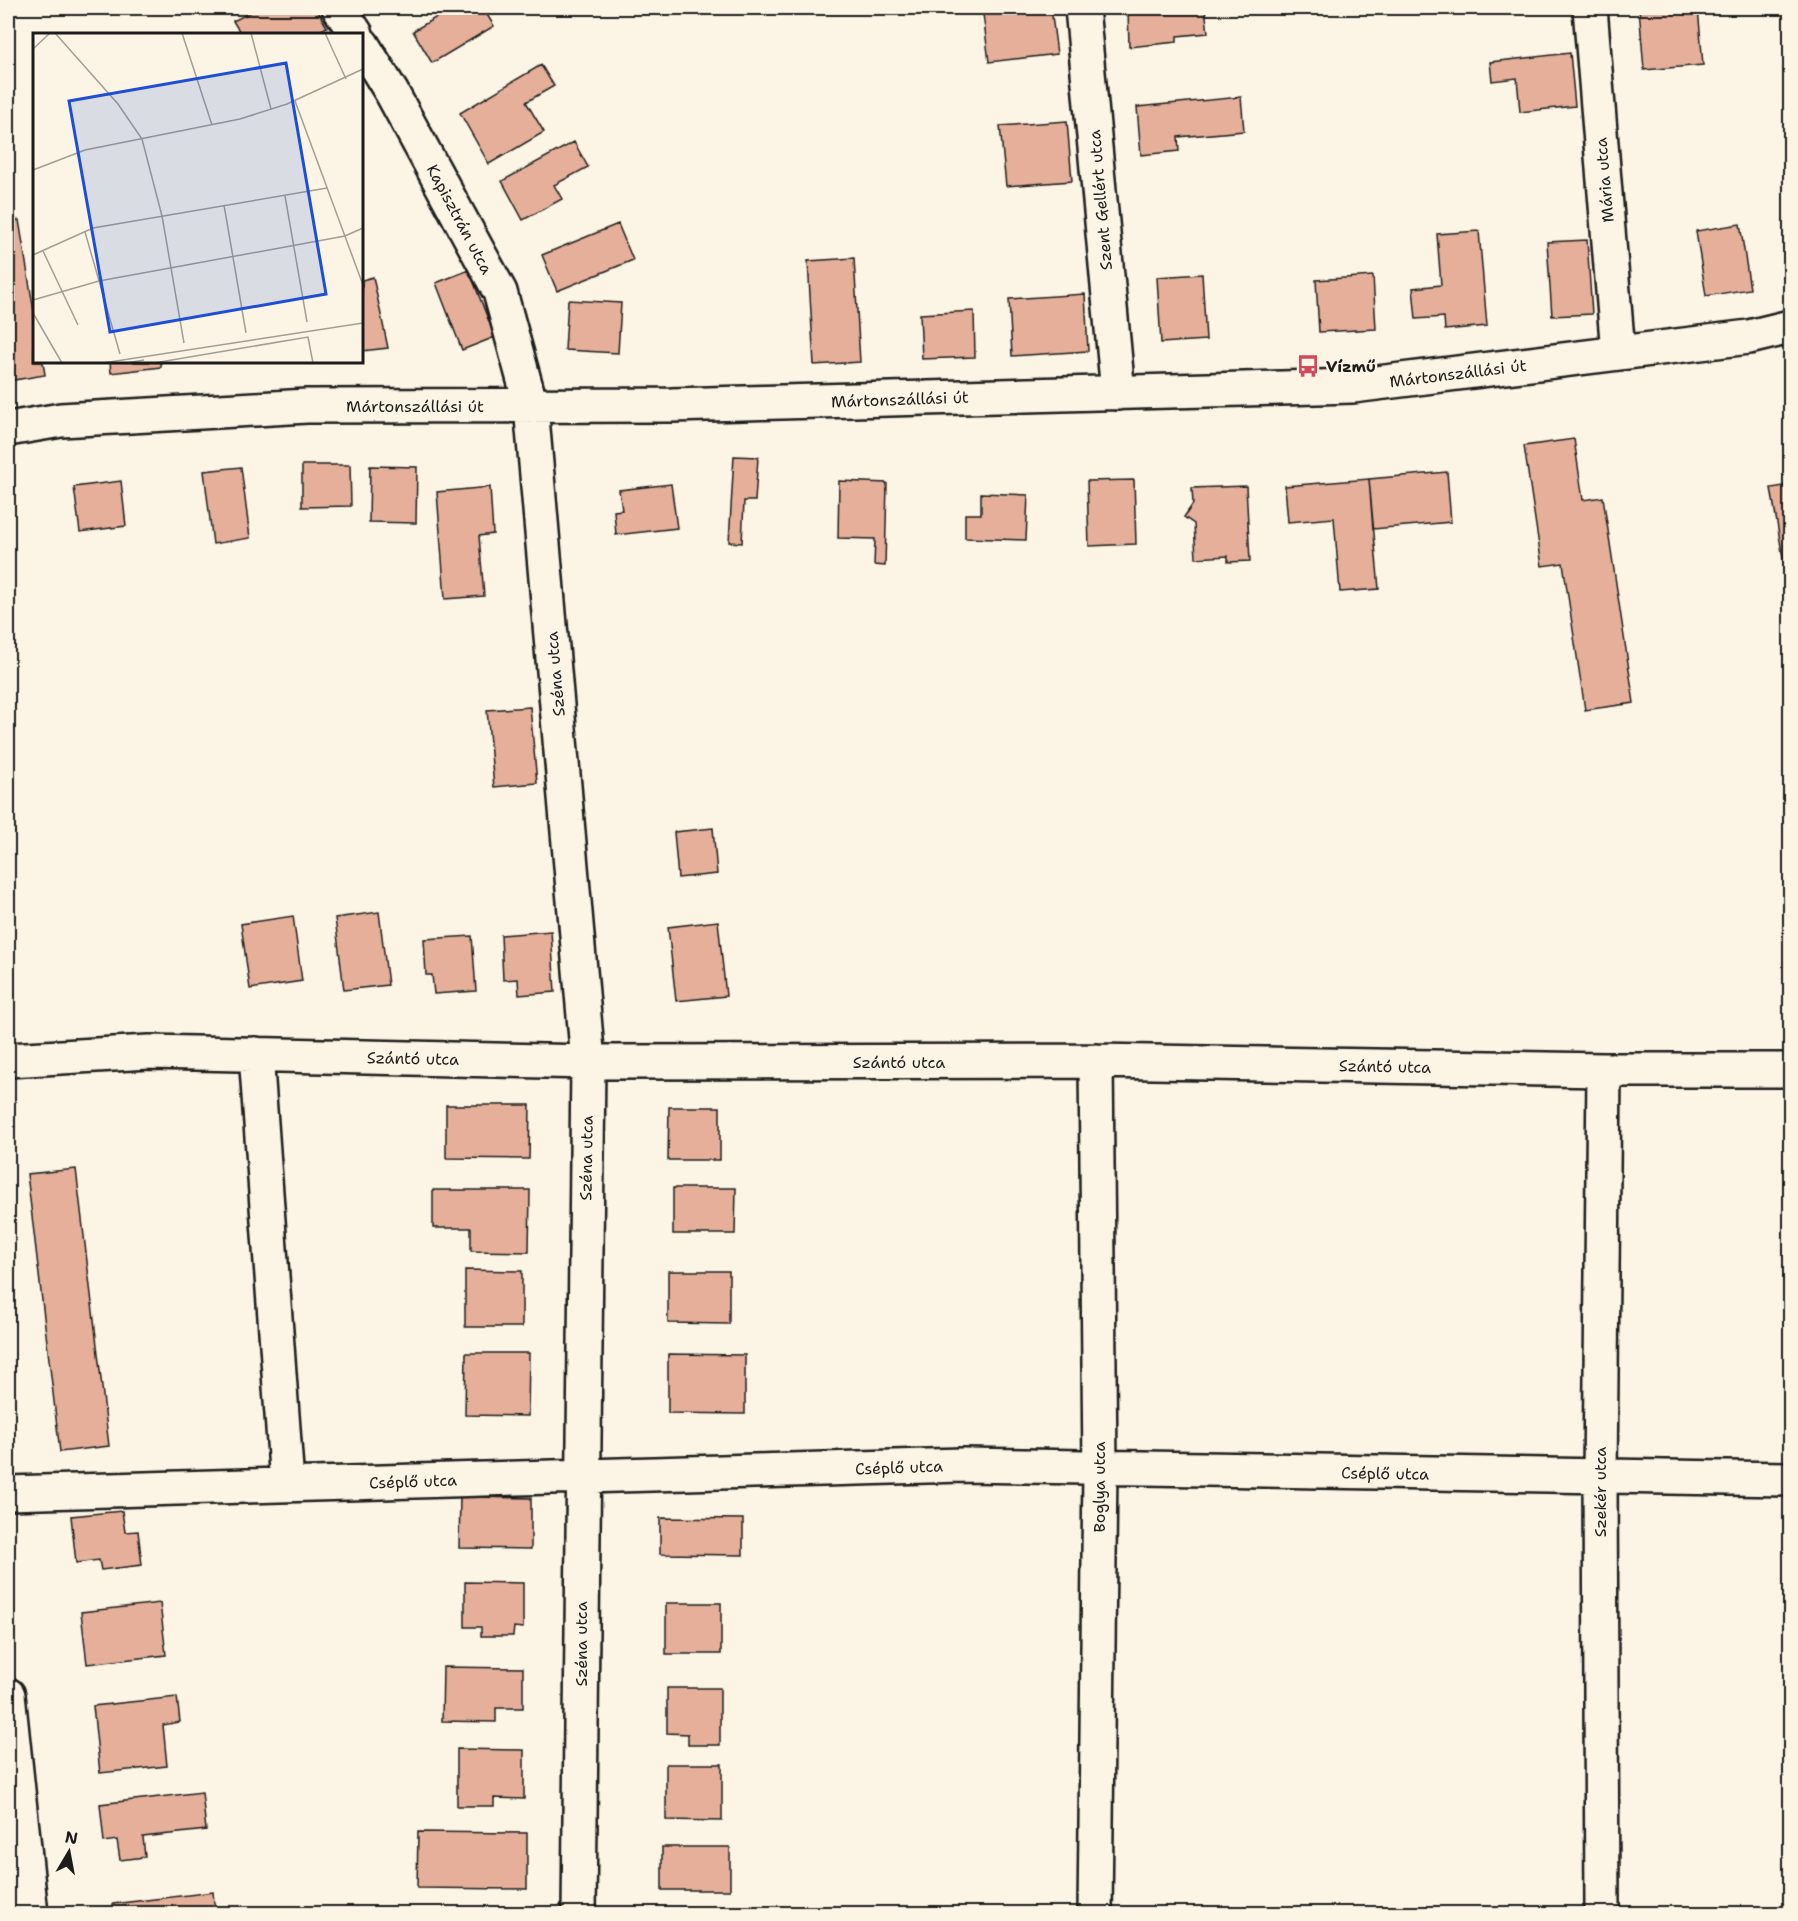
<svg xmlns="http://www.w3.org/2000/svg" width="1798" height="1921" font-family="'Shantell Sans',sans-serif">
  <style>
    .building { fill: #e5af9a; stroke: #1c1c1c; stroke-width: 1.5 }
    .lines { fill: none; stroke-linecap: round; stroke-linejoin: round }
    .minor-casing { stroke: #1c1c1c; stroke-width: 38 }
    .minor { stroke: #fcf5e5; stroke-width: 33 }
    .labels { text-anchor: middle; stroke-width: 4.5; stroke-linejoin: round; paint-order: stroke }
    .street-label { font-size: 16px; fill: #1c1c1c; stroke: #fcf5e5 }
    .poi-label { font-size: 16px; font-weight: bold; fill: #1c1c1c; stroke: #fcf5e5; text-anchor: start }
    .inset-road { fill: none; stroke: #a29e95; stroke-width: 1.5 }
    .view { fill: #1d4ed8; fill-opacity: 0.15; stroke: #1d4ed8; stroke-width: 3 }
    .inset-edge { fill: none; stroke: #1c1c1c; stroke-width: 3 }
  </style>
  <rect width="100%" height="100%" fill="#fcf5e5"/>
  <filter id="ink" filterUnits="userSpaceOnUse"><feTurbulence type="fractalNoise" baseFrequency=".0167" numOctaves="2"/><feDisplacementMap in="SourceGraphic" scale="12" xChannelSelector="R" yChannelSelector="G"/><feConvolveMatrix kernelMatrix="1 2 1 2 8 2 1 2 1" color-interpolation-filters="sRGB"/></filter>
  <g filter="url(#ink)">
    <path class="building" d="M259,8H316L327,27L314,34H241L233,21Z
      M452,8H483L494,26L432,63L413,31Z
      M1032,8H1051L1057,54L989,62L983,14Z
      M1128,8H1205L1208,33L1177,36V42L1129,47Z
      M1639,8H1698L1703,65L1644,70Z
      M1570,53L1575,106L1520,112L1517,78L1492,81L1490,62Z
      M541,65L554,86L526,102L544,132L489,164L460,113Z
      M1241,97L1244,131L1178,137L1179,151L1141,155L1137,107Z
      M1067,121L1072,181L1006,186L1000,126Z
      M574,142L588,167L554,185L562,199L523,220L502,181Z
      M19,220L34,312V362H43L45,375L8,381V222Z
      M618,224L633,260L557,291L542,255Z
      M1740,224L1750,289L1706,296L1696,231Z
      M1479,231L1487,326L1445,330L1444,317L1416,319L1413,288L1441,285L1437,234Z
      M1587,240L1592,314L1552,316L1547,242Z
      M854,258L860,362L814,365L808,261Z
      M469,270L495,337L462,350L436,283Z
      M1202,274L1206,340L1161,343L1157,277Z
      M1373,276L1376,329L1319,332L1316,280Z
      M373,277L388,348L362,351V280Z
      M1085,294L1088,351L1012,356L1009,299Z
      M568,300L621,303L618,353L565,350Z
      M974,311L975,357L922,359L920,314Z
      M110,362H161V367L111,373Z
      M1574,439L1583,500L1603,497L1634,703L1585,710L1563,563L1542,566L1524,446Z
      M734,456L758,457L755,501H744L742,543L729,542Z
      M302,465H350L351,506L302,507Z
      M370,466L417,467L416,523L369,522Z
      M241,467L250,538L213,544L204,471Z
      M1447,472L1451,522L1373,529L1369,479Z
      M1369,479L1379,589L1340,592L1334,518L1288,522L1285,486Z
      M1134,480L1136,544L1089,546L1087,481Z
      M121,481L126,526L80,532L74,487Z
      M839,481L887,483L885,566L874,565L875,539L838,538Z
      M671,484L677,528L616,535L614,511L622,510L619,490Z
      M1790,485V599L1771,488Z
      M1246,486L1250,561L1228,562V556L1196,558L1194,524L1184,517L1193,504L1192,488Z
      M490,487L493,534L479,536L484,596L445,599L437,492Z
      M981,493L1028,495L1026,540L965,538V514H981Z
      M530,707L537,783L494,787L487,710Z
      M713,828L717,874L678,878L674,832Z
      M379,912L388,985L344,990L335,918Z
      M293,916L302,981L250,989L241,924Z
      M718,921L726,996L676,1001L668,927Z
      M551,931L555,992L519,995L518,979L503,980L501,935Z
      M472,936L476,991L434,994L432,975H426L424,939Z
      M446,1105H530L529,1159L446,1158Z
      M669,1107H720V1160H668Z
      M76,1169L109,1446L60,1452L27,1174Z
      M673,1188H736L735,1234H673Z
      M433,1190H530L529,1252L471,1251V1228H433Z
      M465,1270L522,1271V1327H465Z
      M668,1271H729V1324L668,1323Z
      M466,1353H529L528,1416L465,1415Z
      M668,1354L745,1355V1414L668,1413Z
      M460,1497L531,1498V1549L459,1548Z
      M122,1511L125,1532L138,1531L142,1565L101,1570L99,1560L76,1563L71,1516Z
      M660,1518L743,1519V1555L660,1554Z
      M465,1582L523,1583V1628L514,1627L513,1636H481V1627H465Z
      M160,1603L166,1655L87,1664L81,1612Z
      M666,1603H721V1654H666Z
      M443,1667L523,1668V1708H496V1722L442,1721Z
      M667,1688H720V1745H688V1734L667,1733Z
      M177,1697L180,1722L163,1725L167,1766L100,1773L93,1706Z
      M457,1749L524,1750V1799L494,1798V1806H457Z
      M666,1764H722V1821L666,1820Z
      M202,1792L206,1830L143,1837L145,1857L120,1860L117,1840L104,1842L100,1804Z
      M418,1832L527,1833V1889L417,1888Z
      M662,1847H730V1890H662Z
      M213,1892L215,1914H114L113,1904Z"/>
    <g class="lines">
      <g class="minor-casing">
        <path id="minor" d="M339,8L356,34
          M1082,8L1118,393
          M1590,8L1618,353
          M362,44L392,93L500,292L531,406L588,1062L579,1914
          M8,429L61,420L307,406L671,405L1353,386L1749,337L1790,327
          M256,1054L287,1484
          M8,1060L149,1052L588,1062L1096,1061L1604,1070H1790
          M8,1493L962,1465L1790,1479
          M8,1695L31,1914
          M1095,1914L1100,1468L1096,1061
          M1602,1914L1600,1477L1604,1070"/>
      </g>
      <use href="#minor" class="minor"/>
    </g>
  </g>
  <defs>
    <g id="bus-bare" transform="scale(1.8)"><path d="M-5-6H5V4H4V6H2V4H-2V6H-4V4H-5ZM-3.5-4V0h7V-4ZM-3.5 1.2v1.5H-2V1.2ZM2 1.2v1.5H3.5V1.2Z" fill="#d1495b" stroke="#fcf5e5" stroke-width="2.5" paint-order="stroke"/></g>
  </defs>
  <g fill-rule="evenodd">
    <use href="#bus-bare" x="1308" y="366"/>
  </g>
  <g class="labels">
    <g class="street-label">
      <text transform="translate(1604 180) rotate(-95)" y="6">Mária utca</text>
      <text transform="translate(1100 200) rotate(-95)" y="6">Szent Gellért utca</text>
      <text transform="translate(460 219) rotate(62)" y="6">Kapisztrán utca</text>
      <text transform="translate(1458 373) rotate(-7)" y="6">Mártonszállási út</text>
      <text transform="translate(900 399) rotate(-2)" y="6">Mártonszállási út</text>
      <text x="415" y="412">Mártonszállási út</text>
      <text transform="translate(555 674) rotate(-95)" y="6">Széna utca</text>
      <text transform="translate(413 1058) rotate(1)" y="6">Szántó utca</text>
      <text x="899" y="1068">Szántó utca</text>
      <text transform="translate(1385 1066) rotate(1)" y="6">Szántó utca</text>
      <text transform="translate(586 1158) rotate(-89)" y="6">Széna utca</text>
      <text transform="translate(899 1467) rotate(-2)" y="6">Cséplő utca</text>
      <text transform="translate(1385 1473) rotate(1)" y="6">Cséplő utca</text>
      <text transform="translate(413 1481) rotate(-2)" y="6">Cséplő utca</text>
      <text transform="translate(1099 1487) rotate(-90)" y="6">Boglya utca</text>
      <text transform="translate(1600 1492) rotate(-90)" y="6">Szekér utca</text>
      <text transform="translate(581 1644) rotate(-90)" y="6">Széna utca</text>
    </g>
    <g class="poi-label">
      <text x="1326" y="372">Vízmű</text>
    </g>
  </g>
  <g transform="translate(33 33)">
    <rect width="330" height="330" fill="#fcf5e5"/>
    <path class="inset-road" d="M22,0L85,71L109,106L129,183L151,310M149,0L179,92M218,0L238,76M292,0L313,46M0,16L17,0M262,68L330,252M0,137L52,117L207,86L254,71L330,36M252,163L274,289M191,172L213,300M52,199L87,321M10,218L45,292M0,222L60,195L294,155M0,267L66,248L312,203L330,195M0,280L29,330M70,330L330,290M93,330L111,327M121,330L275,304L280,330"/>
    <path class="view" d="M253,30L293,261L77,299L36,68Z"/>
    <rect width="330" height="330" class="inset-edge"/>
  </g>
  <rect width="1798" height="1921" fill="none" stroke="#fcf5e5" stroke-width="30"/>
  <rect x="15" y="15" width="1768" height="1891" fill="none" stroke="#1c1c1c" stroke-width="2" filter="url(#ink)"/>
  <g transform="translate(69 1852) rotate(10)" stroke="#fcf5e5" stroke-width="4.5" paint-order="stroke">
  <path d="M0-4.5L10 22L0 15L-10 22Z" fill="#1c1c1c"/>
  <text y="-9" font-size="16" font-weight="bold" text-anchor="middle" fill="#1c1c1c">N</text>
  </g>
</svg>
